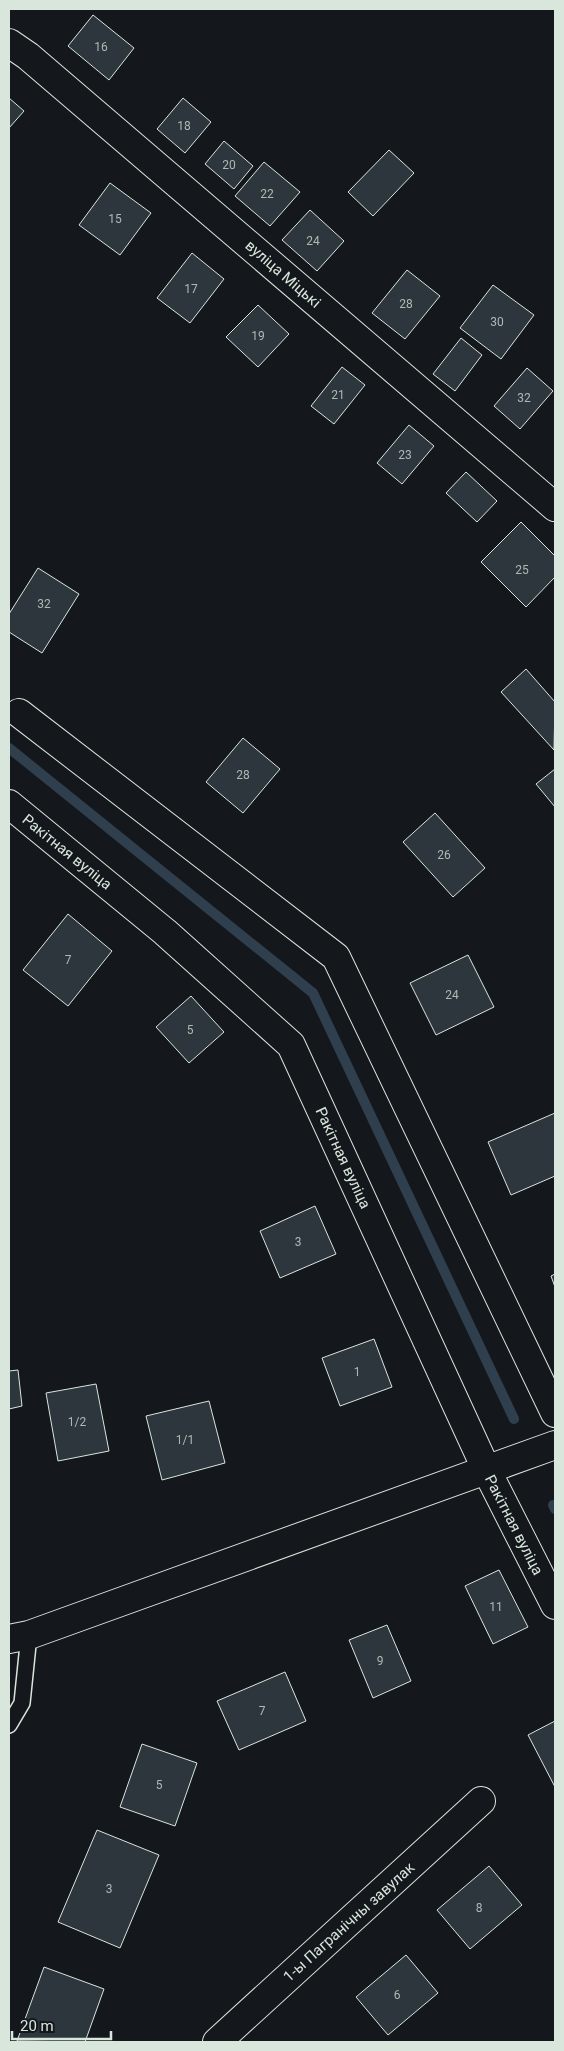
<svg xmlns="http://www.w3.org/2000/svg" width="564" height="2051" font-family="Roboto,sans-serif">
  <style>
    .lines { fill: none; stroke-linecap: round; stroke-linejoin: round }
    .stream { stroke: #2f3f4d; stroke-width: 10 }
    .building { fill: #2c363c; stroke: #d8e6dc }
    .lane-casing { stroke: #d8e6dc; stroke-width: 18 }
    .street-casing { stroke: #d8e6dc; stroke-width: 30 }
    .secondary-casing { stroke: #d8e6dc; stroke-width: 30 }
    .lane { stroke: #14181c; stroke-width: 15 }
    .street { stroke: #14181c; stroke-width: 28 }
    .secondary { stroke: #14181c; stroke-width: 28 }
    .labels { text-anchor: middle; stroke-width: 4; stroke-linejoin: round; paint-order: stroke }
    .number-label { font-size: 12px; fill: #adbab4 }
    .street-label { font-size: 15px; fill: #d8e6dc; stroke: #14181c }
  </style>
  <rect width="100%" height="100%" fill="#14181c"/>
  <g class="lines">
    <path class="stream" d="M9,748L313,993L514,1419
      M553,1505L555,1509"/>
  </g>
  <path class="building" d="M93,15L134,48L109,80L68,46Z
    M9,98L24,111L9,128Z
    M183,98L211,122L185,153L157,129Z
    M224,141L253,166L234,189L205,164Z
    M389,150L414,173L373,216L348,192Z
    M264,162L300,192L270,226L235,196Z
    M110,183L151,213L120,255L79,225Z
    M310,210L344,241L317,271L282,240Z
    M192,253L224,279L190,323L157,298Z
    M407,270L440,296L405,339L372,313Z
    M493,285L534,315L501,359L460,328Z
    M258,305L289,334L258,367L226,337Z
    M461,338L482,355L455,391L433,374Z
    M342,367L365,385L334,424L311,406Z
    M527,368L553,391L520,429L494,406Z
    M409,425L434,446L402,484L377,463Z
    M466,472L497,501L477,522L446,493Z
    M521,522L555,556V577L526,607L481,562Z
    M38,568L79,594L42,653L9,632V614Z
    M526,669L555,702L554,750L501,692Z
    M243,738L280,769L243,813L206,782Z
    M555,769V807L536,784Z
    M435,813L485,868L453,897L403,842Z
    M68,914L112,951L68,1006L23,970Z
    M468,955L494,1007L436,1035L410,983Z
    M191,996L224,1032L189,1063L156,1027Z
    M555,1113V1176L511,1195L488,1142Z
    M315,1206L336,1254L280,1278L260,1231Z
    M555,1274V1287L551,1276Z
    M374,1339L392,1387L340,1406L322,1358Z
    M18,1370L22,1406L9,1409V1371Z
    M96,1384L109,1451L58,1461L46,1393Z
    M209,1401L225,1463L162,1480L146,1416Z
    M499,1570L528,1627L493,1644L465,1586Z
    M387,1625L411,1681L373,1698L349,1640Z
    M285,1672L306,1721L239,1750L217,1701Z
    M555,1721V1787L528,1735Z
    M142,1744L197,1763L175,1826L120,1807Z
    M97,1830L159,1855L120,1948L58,1922Z
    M489,1866L522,1905L470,1949L437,1910Z
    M406,1955L438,1993L388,2035L356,1997Z
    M44,1967L104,1989L85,2042L17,2041Z"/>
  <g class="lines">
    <g class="lane-casing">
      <path id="lane" d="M9,1725L22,1703L29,1635"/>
    </g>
    <g class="street-casing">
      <path id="street" d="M9,43L28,56L555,507
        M19,713L336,957L555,1413
        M9,804L165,932L291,1045L487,1471L555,1605
        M217,2042L481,1801"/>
    </g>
    <g class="secondary-casing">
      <path id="secondary" d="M9,1639L29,1635L555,1445"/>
    </g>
    <use href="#lane" class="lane"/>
    <use href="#street" class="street"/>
    <use href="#secondary" class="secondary"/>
  </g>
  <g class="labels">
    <g class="number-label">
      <text x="101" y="51">16</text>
      <text x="184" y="130">18</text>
      <text x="229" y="169">20</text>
      <text x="267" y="198">22</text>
      <text x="115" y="223">15</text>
      <text x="313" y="245">24</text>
      <text x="191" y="293">17</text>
      <text x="406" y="308">28</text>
      <text x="497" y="326">30</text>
      <text x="258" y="340">19</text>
      <text x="338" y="399">21</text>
      <text x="524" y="402">32</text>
      <text x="405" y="459">23</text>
      <text x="522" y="574">25</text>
      <text x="44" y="608">32</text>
      <text x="243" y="779">28</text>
      <text x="444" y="859">26</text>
      <text x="68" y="964">7</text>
      <text x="452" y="999">24</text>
      <text x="190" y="1034">5</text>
      <text x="298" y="1246">3</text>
      <text x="357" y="1376">1</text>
      <text x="77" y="1426">1/2</text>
      <text x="185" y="1444">1/1</text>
      <text x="496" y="1611">11</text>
      <text x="380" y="1665">9</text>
      <text x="262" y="1715">7</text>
      <text x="159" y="1789">5</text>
      <text x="109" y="1893">3</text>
      <text x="479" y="1912">8</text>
      <text x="397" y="1999">6</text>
    </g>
    <g class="street-label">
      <text transform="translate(283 274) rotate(41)" y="5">вуліца Міцькі</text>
      <text transform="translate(67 852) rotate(39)" y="5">Ракітная вуліца</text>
      <text transform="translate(343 1158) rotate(65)" y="5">Ракітная вуліца</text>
      <text transform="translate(514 1525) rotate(63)" y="5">Ракітная вуліца</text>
      <text transform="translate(349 1922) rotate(-42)" y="5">1-ы Пагранічны завулак</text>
    </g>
  </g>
  <rect width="564" height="2051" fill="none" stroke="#d8e6dc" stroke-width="20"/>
  <path d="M12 2031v8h99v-8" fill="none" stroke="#d8e6dc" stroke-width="2.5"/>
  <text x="20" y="2031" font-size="15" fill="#d8e6dc" stroke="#14181c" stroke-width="4" paint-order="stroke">20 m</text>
</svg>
